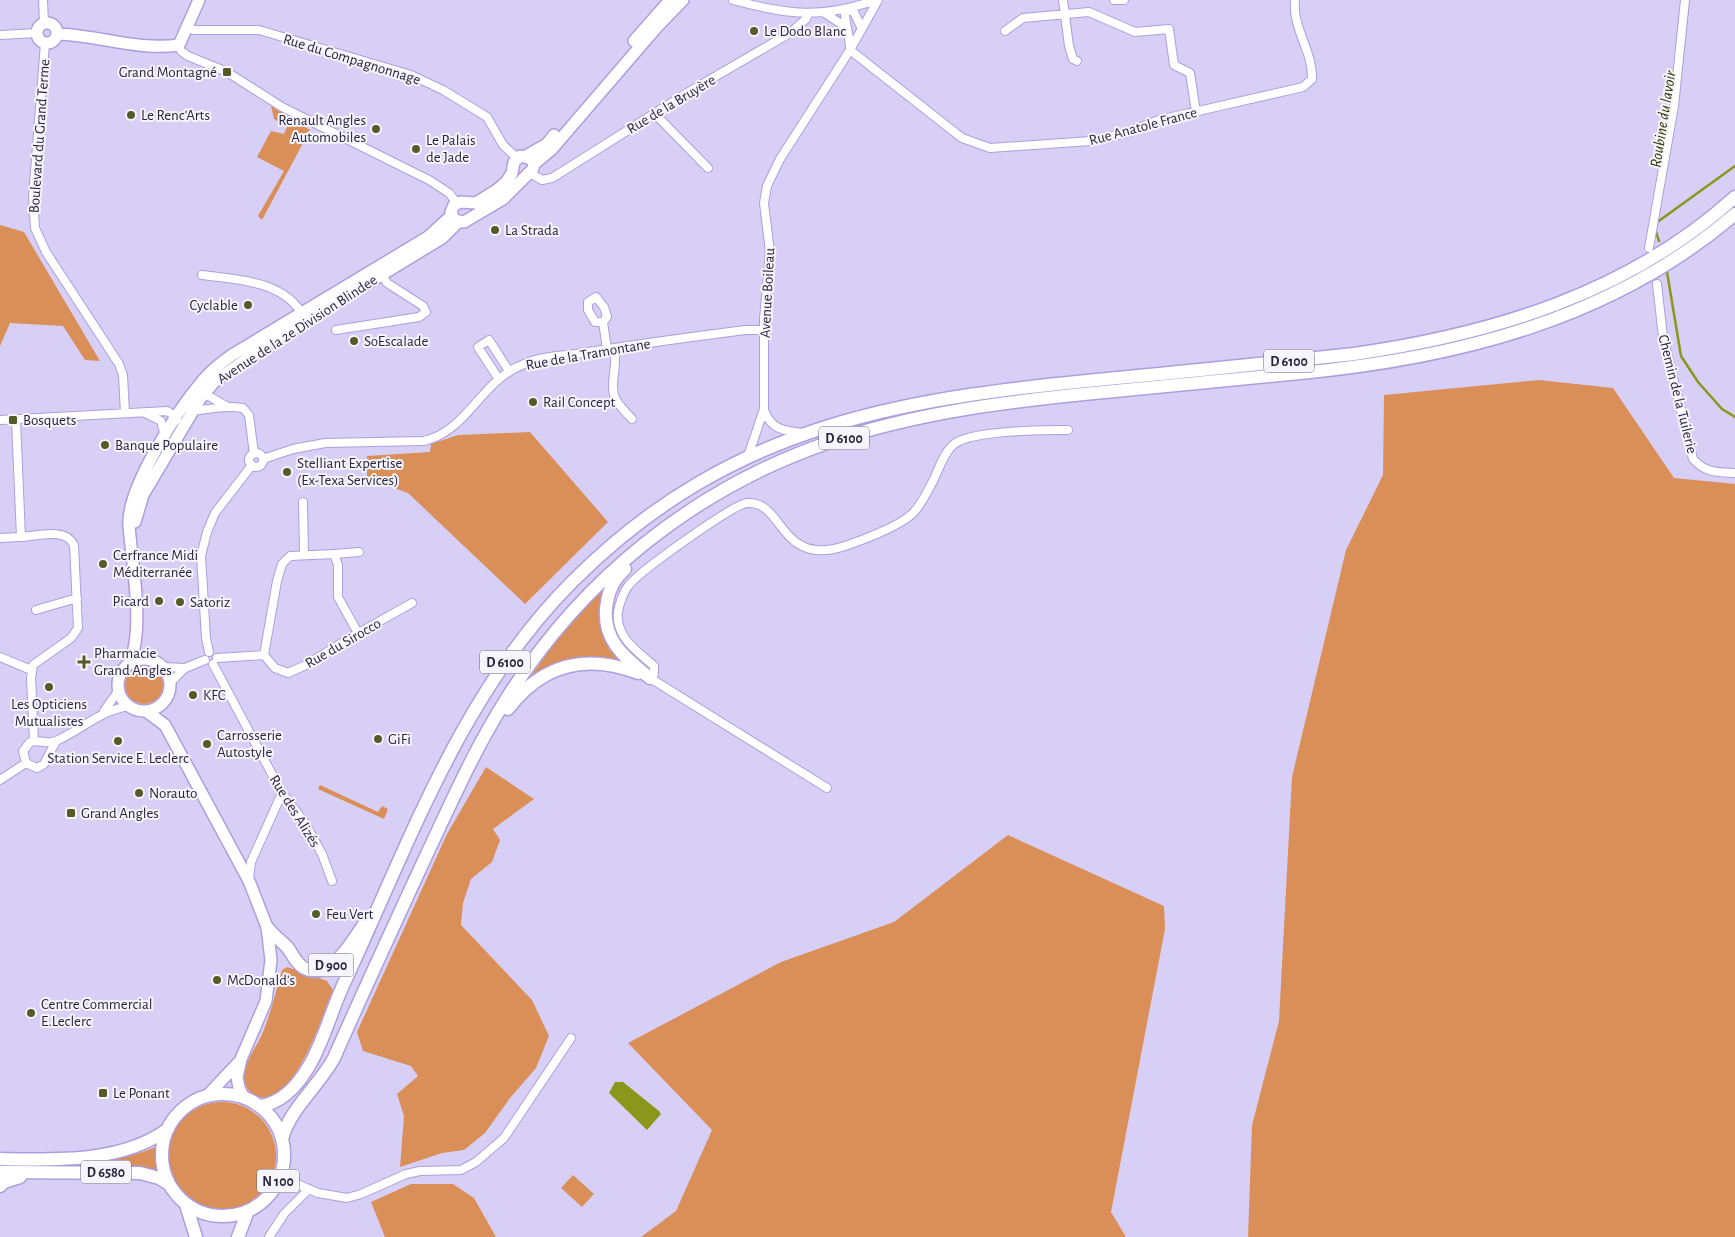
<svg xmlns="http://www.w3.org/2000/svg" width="1735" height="1237" font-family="'Alegreya Sans',sans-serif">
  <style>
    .green { fill: #da8f58 }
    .water { fill: #8a971a }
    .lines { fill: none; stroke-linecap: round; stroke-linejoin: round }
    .stream { stroke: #8a971a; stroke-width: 2.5 }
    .street-casing { stroke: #ae9edd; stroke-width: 10 }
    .secondary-casing { stroke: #ae9edd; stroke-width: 14 }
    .primary-casing { stroke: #ae9edd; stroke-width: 15 }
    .street { stroke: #fff; stroke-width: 8 }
    .secondary { stroke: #fff; stroke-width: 11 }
    .primary { stroke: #fff; stroke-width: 12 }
    .poi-dot { fill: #545b29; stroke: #f6f5fc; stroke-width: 2 }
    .labels { text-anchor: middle; stroke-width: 4; stroke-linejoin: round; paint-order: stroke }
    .shield { fill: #f6f5fc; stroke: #676376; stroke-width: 1 }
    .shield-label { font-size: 14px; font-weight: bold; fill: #2a243c }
    .poi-label { font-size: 15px; fill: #2a243c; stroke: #f6f5fc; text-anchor: start }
    .street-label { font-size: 15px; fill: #2a243c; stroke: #f6f5fc }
    .water-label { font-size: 16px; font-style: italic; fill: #313605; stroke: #f6f5fc }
  </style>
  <rect width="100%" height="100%" fill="#d8cff6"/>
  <path class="green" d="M271,106L310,130L262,220L258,216L284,171L257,157L271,131L284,134L287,127L274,119Z
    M0,225L24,232L100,361L85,360L63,326L10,323L0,346Z
    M1539,380L1613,388L1674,478L1735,484V1237H1248L1252,1125L1279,1021L1292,777L1346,550L1383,475L1384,395Z
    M530,432L608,522L525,604L408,493L367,478V456L430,452L431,444L458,435Z
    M608,582L609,644L614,654L624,663L612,660L526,683L568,624Z
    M125 685a19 19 0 1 1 38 0a19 19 0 1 1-38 0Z
    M486,767L534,799L493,829L500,840L492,862L471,879L463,903L461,925L532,1000L549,1036L536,1068L510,1098L485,1133L464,1150L442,1153L400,1167L404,1116L397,1094L418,1076L411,1066L363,1051L357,1032L447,834Z
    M320,785L378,812L382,806L388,809L384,819L318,789Z
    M1008,835L1164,906L1165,929L1111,1212L1126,1237H641L676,1211L712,1130L628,1043L781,962L894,922Z
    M287,967L327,981L333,990C322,1015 294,1111 255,1096C249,1093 244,1084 244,1078C244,1061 257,1047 263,1032C271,1012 276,991 282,970Z
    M168 1156a54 54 0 1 1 108 0a54 54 0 1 1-108 0Z
    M155,1147L157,1172L141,1166L27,1169V1166C69,1163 116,1165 155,1147Z
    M573,1175L594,1194L582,1207L561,1188Z
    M411,1184H453L474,1198L496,1237H385L371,1202Z"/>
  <path class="water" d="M615,1082H623L659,1111L661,1114L647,1130L609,1093Z"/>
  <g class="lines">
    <path class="stream" d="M1680,81L1688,4
      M1656,223L1735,166
      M1655,229L1659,241
      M1667,272L1681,356L1698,382L1722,409L1735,417"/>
    <g class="street-casing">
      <path id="street" d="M43,0L44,23
        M733,0C788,15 821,19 876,0
        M1063,0L1069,46L1073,59L1077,61
        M1114,0H1124
        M845,9C844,23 850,35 850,48
        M845,9L854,12L861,27
        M826,14L846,27
        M187,27L193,30H259L411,75L443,90L487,117L503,145L517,158
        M1005,31L1023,18L1089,12L1135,32L1169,29L1174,65L1190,73L1196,112
        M0,35L37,33
        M45,43L33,197L35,228L46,252L119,364L123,375L125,413
        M179,45L181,51L188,56L227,72L282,107L429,180L449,193L457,203
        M850,50L962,138L990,148L1091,141L1126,133L1159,120L1303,87L1312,79C1313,51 1292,28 1295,0
        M654,113L708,168
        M530,173L542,180L552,178L687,93L790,33L806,19L808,14
        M1649,248L1674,106L1685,0
        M202,275C238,280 284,280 304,317
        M1657,284L1663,337L1693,459C1705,473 1718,472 1735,473
        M603,322H595L588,310V302L596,297L604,307L607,317L603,322L607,349
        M336,330L419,317L426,312L423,306L387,283L380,271
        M614,348C619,364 608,384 616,400C620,407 627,413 632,419
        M498,378L478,347L489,340L509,371
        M202,392L226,406
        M764,410C771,430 785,431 804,433
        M193,411C210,409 226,405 243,408L249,415L254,454
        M145,413L161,421L165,436
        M0,420L167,411L172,414L177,420
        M249 460a7 7 0 1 1 14 0a7 7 0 1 1-14 0Z
        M748,456L764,409V319L770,252L764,203L767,186L780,159L850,50L878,0
        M263,459L293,449L325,443L424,441C469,430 480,381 524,364C541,356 564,356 583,353C637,344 691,337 745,330H764
        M303,502L304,555
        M21,537C37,536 66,527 74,545L78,628L71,638L33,665L31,678L34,741
        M0,538L21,537L16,420
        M334,554L359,552
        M36,610L77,598
        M209,652L206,638L201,556L207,532L215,513L252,465
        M264,655L277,581L282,564L290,556L334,554L338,565V597L358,633
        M0,657L31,670
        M217,658L264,655L275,668L288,673L308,664L348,639L412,603
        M213,664L282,793L305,823L322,854L332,881
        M163,667L185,668
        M170,683L185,668L205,660
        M104,711L119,690
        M56,741L44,764L37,768L26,763L23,751L30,742C39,739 47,745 56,741C83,729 100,710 130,706
        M0,780L26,763
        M827,788L650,678L654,674V666C638,652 615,637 618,612C619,604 624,591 629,585C640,571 732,505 747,503C784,500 779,568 845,546C863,540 900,526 913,513C922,504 927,492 933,481C939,469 943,454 953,445C969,430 1045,430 1068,430
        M249,879L251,862L282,793
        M281,1177L318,1193L347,1198L361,1194L406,1174L420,1171L461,1170L476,1162L504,1138L571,1038
        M269,1237L284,1214L309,1189"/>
    </g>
    <g class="secondary-casing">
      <path id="secondary" d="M37 33a10 10 0 1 1 20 0a10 10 0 1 1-20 0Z
        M57,34C98,35 138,51 179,45L199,0
        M634,41L670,0
        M520,156L531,159L534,164L533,169L503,199L464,222L454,220L451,212L454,205L461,202L476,203L497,190L507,181L512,173L514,162Z
        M526,156L547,144L554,135
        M534,164L552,149L656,28L683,0
        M135,522L143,495L200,399L214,382L271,342L442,238L458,222
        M118 685a26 26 0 1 1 52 0a26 26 0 1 1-52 0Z
        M129,664C145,630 132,564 129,526C126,489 179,408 204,379C212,370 222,362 232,355L428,237L451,216
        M146,711L165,725L249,881L267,927L271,960L266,1001L241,1059L237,1077L239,1088L244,1098
        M207,1096L239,1062"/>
    </g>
    <g class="primary-casing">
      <path id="primary" d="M625,569C615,578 609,589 607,602C600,639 624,657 650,678
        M508,709C542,664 586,653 638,673
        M267,927C273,935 280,940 287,947C293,954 295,963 304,968C331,982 352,941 365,923
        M162 1155a61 61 0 1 1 122 0a61 61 0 1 1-122 0Z
        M260,1106C282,1103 298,1085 309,1066C325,1039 332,1007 346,979C410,841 463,690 573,581C735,419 911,397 1128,377C1204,370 1279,362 1354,354C1493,334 1629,293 1735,197
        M282,1139C290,1108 319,1086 334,1058C364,990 395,923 426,856C451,803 475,748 507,698C582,579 694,489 827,443C920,411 1018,400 1115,391C1177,385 1238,379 1300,373C1457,358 1613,319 1735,214
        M0,1159C55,1160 122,1163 168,1129
        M0,1172L140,1173L159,1178L169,1184
        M0,1186L4,1182L20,1177
        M186,1205L196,1237
        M238,1237L248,1211"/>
    </g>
    <use href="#street" class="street"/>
    <use href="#secondary" class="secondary"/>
    <use href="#primary" class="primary"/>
  </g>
  <g class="poi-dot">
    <circle cx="754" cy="31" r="5"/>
    <rect x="222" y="67" width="10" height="10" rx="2.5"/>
    <circle cx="131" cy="115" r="5"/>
    <circle cx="376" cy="129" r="5"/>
    <circle cx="416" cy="149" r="5"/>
    <circle cx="495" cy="230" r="5"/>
    <circle cx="248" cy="305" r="5"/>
    <circle cx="354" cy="341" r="5"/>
    <circle cx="533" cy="402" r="5"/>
    <rect x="8" y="415" width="10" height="10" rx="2.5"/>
    <circle cx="105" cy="445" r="5"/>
    <circle cx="287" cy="472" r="5"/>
    <circle cx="103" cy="564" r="5"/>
    <circle cx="159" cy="601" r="5"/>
    <circle cx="180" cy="602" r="5"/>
    <path d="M81.5 654.5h5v5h5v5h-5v5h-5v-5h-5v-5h5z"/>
    <circle cx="49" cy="687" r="5"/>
    <circle cx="193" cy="695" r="5"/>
    <circle cx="378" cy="739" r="5"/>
    <circle cx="118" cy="741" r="5"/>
    <circle cx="207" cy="744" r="5"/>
    <circle cx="139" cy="793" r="5"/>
    <rect x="66" y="808" width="10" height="10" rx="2.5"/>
    <circle cx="316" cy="914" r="5"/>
    <circle cx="217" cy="980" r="5"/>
    <circle cx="31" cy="1013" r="5"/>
    <rect x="98" y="1088" width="10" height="10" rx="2.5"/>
  </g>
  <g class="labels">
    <g class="shield">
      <rect x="1264" y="349.5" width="50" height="23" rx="4"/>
      <rect x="819" y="426.5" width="50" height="23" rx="4"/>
      <rect x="480" y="650.5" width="50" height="23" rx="4"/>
      <rect x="308.5" y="953.5" width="45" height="23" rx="4"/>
      <rect x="81" y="1160.5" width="50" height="23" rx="4"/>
      <rect x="257" y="1169.5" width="42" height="23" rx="4"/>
    </g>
    <g class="shield-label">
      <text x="1289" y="366">D 6100</text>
      <text x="844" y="443">D 6100</text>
      <text x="505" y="667">D 6100</text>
      <text x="331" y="970">D 900</text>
      <text x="106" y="1177">D 6580</text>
      <text x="278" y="1186">N 100</text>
    </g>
    <g class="poi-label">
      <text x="764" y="36">Le Dodo Blanc</text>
      <text x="217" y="77" text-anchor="end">Grand Montagné</text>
      <text x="141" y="120">Le Renc'Arts</text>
      <text x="366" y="125" text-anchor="end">Renault Angles<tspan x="366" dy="17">Automobiles</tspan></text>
      <text x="426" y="145">Le Palais<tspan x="426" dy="17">de Jade</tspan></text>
      <text x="505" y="235">La Strada</text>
      <text x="238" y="310" text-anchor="end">Cyclable</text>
      <text x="364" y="346">SoEscalade</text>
      <text x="543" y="407">Rail Concept</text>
      <text x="23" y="425">Bosquets</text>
      <text x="115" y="450">Banque Populaire</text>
      <text x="297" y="468">Stelliant Expertise<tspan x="297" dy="17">(Ex-Texa Services)</tspan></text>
      <text x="113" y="560">Cerfrance Midi<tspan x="113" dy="17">Méditerranée</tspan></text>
      <text x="149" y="606" text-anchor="end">Picard</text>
      <text x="190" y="607">Satoriz</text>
      <text x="94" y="658">Pharmacie<tspan x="94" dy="17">Grand Angles</tspan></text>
      <text x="203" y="700">KFC</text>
      <text x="49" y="709" text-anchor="middle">Les Opticiens<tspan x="49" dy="17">Mutualistes</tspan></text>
      <text x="217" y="740">Carrosserie<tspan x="217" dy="17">Autostyle</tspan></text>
      <text x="388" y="744">GiFi</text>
      <text x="118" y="763" text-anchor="middle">Station Service E. Leclerc</text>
      <text x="149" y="798">Norauto</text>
      <text x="81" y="818">Grand Angles</text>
      <text x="326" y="919">Feu Vert</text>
      <text x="227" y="985">McDonald's</text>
      <text x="41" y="1009">Centre Commercial<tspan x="41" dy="17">E.Leclerc</tspan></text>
      <text x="113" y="1098">Le Ponant</text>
    </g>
    <g class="street-label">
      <text transform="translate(352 59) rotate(17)" y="5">Rue du Compagnonnage</text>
      <text transform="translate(671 104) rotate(-31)" y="5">Rue de la Bruyère</text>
      <text transform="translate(1143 126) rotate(-15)" y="5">Rue Anatole France</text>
      <text transform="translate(39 136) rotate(-86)" y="5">Boulevard du Grand Terme</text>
      <text transform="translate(767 293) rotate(-87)" y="5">Avenue Boileau</text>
      <text transform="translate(297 329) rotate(-33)" y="5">Avenue de la 2e Division Blindee</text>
      <text transform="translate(588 354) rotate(-10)" y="5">Rue de la Tramontane</text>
      <text transform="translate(1678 394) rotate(76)" y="5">Chemin de la Tuilerie</text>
      <text transform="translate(343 643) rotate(-30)" y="5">Rue du Sirocco</text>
      <text transform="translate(295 811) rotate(58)" y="5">Rue des Alizés</text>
    </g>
    <g class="water-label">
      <text transform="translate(1662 119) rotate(-81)" y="6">Roubine du lavoir</text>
    </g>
  </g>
</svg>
